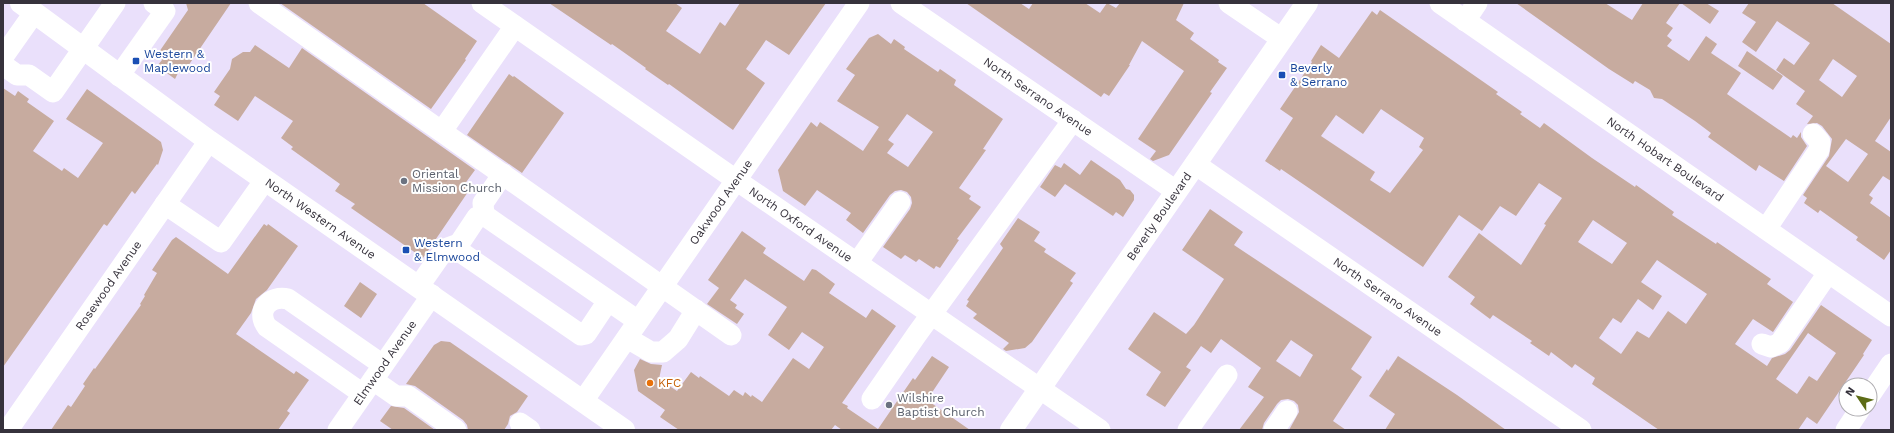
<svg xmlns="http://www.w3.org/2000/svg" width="1894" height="433" font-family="'Work Sans',sans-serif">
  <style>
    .building { fill: #c7ab9f; fill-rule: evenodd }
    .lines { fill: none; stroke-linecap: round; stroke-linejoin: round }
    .minor { stroke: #fff; stroke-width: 21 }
    .major { stroke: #fff; stroke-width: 22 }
    .transit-dot { fill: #1a4fb4; stroke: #fff; stroke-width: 1.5 }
    .worship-dot { fill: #6b7280; stroke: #fff; stroke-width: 1.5 }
    .food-dot { fill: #e8710a; stroke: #fff; stroke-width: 1.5 }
    .labels { text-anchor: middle; stroke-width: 4; stroke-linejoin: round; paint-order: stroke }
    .transit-label { font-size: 12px; fill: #164399; stroke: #fff; text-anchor: start }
    .street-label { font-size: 12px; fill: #36323c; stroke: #fff }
    .worship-label { font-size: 12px; fill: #5b616d; stroke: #fff; text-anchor: start }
    .food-label { font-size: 12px; fill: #c56008; stroke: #fff; text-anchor: start }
  </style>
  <rect width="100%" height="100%" fill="#eae0fb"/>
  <path class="building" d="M186,3H231L184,72L178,73L175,79L157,66L162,60L159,52L188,10Z
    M280,3H423L477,41L465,59L466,60L431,109Z
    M549,3H675L682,8L666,31L700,54L720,22L725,26L740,3H826L789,55L766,40L746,69L765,83L733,130L669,84L668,85L645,69L646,68L612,44L611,45Z
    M966,3H1020L1029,9L1033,3H1085L1100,13L1107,3L1116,8L1120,3H1184L1176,20L1194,33L1190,39L1219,60L1218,62L1227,68L1210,92L1212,93L1169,155L1153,161L1150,159L1156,151L1138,139L1184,71L1142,41L1129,65H1130L1109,96L1104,93L1101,97Z
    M1516,3H1605L1632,20L1643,3H1680L1666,23L1673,28L1667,36L1672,40L1667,46L1689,61L1706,36L1717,44L1711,53L1741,73L1727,94L1791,138L1793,135L1797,138L1801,132V137L1807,146L1784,181L1759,165L1756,171L1708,137L1711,133L1695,121L1662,99L1654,98L1650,90L1635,81L1633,84L1609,69Z
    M1681,3H1706L1719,11L1710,24Z
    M1749,3H1832L1891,44V117L1875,141L1891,152V181L1883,176L1869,195L1873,198L1870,203L1891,218V250L1884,260L1856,240L1858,237L1820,210L1818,213L1804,203L1807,198L1803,195L1829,156L1832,139L1822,126L1817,123L1807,124L1813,116L1796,104L1805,91L1776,70L1784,58L1794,65L1810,43L1777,21L1756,52L1742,42L1756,22L1742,13ZM1833,59L1857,76L1842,97L1819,80ZM1846,139L1868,154L1848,182L1826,166Z
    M1380,10L1498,92L1496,94L1522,112L1520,114L1540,128L1544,123L1592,158L1635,187L1636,185L1674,212L1672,215L1716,244L1717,242L1771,279L1767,284L1793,302L1773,332L1753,319L1735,344L1767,366L1772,358L1785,354L1790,350L1821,305L1872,340L1863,354L1864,355L1817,424L1807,417L1798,430H1659L1592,384L1595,378L1575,364L1572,368L1551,352L1549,356L1530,343L1532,341L1493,315L1490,319L1470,304L1475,297L1448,277L1479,233L1521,265L1546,225L1544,224L1562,198L1539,183L1516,216L1500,206L1482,231L1459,215L1423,267L1319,195L1281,169L1280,171L1265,161L1293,118L1280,109L1312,62L1311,61L1321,45L1339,58L1372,11L1377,15ZM1381,109L1424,138L1419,147L1423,150L1390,193L1370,180L1375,172L1321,136L1336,115L1363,134ZM1593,220L1627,243L1612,264L1578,242ZM1657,260L1707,294L1686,324L1668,311L1649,338L1637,331L1621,354L1599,338L1613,318L1621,323L1638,299L1653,310L1662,296L1641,282ZM1808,333L1836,353L1817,381L1809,376L1797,394L1776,379Z
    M878,34L891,44L894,39L905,47L904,49L938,72L940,69L956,80L954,85L1003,119L983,149L986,150L959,188L971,196L969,199L981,207L957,239L959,240L940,268L936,266L934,269L919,259L916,262L905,255L901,259L883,247L910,209L912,203L911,197L907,192L901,190L895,191L890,195L863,233L846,220L851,213L817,190L805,206L783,191L778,170L811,122L817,127L820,122L863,151L879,127L837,101L855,75L846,69L869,38ZM907,114L933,132L908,167L887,153L894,144L888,140Z
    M255,45L289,68L302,48L475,170L464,185L470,189L423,258L351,208L355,204L335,191L340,184L291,149L293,147L281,138L293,121L255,96L238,121L214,105L220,96L214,92L230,69L232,59L243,52H250Z
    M1747,51L1783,76L1773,90L1738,66Z
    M509,74L513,77L514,76L564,113L522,173L467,135Z
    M3,88L15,96L18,91L29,99L27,102L54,121L33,151L62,171L64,168L78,178L103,143L66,119L87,89L157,139L161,142L163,150L158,165L157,164L135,194L132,191L107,226L104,224L3,367Z
    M1091,160L1120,180L1126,189L1130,190L1134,195V200L1123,217L1116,212L1113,216L1065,184L1055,197L1040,187L1055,165L1061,168L1064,163L1080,175Z
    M1210,209L1243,232L1234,245L1372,337L1351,369L1362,377L1333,421L1346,430H1289L1299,412L1298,405L1294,401L1288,399L1281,400L1277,404L1264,423L1262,430H1239L1264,397L1248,387L1261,368L1221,339L1211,353L1201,346L1186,367L1191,370L1165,407L1146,395L1161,372L1128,349L1154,312L1186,334L1194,325L1224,279L1182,250ZM1291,340L1313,355L1300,377L1276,361Z
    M1018,218L1040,232L1034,241L1046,249L1044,252L1076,273L1070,281L1073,283L1032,342L1025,348L1006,351L1003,349L1009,343L973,318L977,314L966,306L969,301L967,300L1003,248L1000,244Z
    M264,224L267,226L268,224L298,246L267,290L256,299L251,313L236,334L294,374L296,371L309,380L287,411L290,413L278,430H51L68,405L71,407L85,386L83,384L94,368L95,369L141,305L140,304L145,296L144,295L157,273L152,270L172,240L176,237L228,274Z
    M742,231L766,248L763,253L804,281L812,269L816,270L835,284L829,293L866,318L872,309L896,326L842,403L848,406L847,408L878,429L913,378L915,380L932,356L949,367L927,400L970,430H842L835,425L831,430H679L660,417L665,410L638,391L634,370L640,359L651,364L662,365L659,379L677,391L691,372L699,378L700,376L729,396L734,390L743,396L745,392L751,397L752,395L762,402L793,358L809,369L824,347L802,332L789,350L768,335L787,307L745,279L730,300L737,305L735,308L744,314L737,324L707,304L719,288L708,280Z
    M360,282L377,294L361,318L344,306Z
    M441,341L450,342L528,396L517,412L510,416L508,424L504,430H468L467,425L463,420L415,386L406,384L434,345Z
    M1398,356L1457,395L1506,430H1385L1395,414L1369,396L1387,369L1388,371Z
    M391,406L404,408L435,430H393L380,421Z"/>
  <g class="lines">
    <g class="minor">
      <path d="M259,3L731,335"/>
      <path id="s1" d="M482,3L736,180L1100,430"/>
      <path id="s2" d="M901,3L1176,191"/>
      <path d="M1229,3L1282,39"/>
      <path id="s3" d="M1440,3L1891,316"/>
      <path d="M1465,21L1477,3"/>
      <path d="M3,57L34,13"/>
      <path d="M3,65L17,75H29L53,92L115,3"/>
      <path d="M119,76L165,11L154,3"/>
      <path d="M442,131L515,26"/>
      <path id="s4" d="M1195,164L1581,430"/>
      <path d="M165,204L221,242L265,180"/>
      <path d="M484,215L483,203L503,174"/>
      <path d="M1766,229L1819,150L1820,142L1813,134"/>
      <path d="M857,263L900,202"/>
      <path d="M419,286L445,249L459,244"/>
      <path d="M608,301L586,334L581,335L459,251V244L477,217L484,215L638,321"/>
      <path d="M627,338L651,352H663L678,339L696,310"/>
      <path d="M1762,344L1771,347L1780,343L1828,273"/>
      <path d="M373,380L396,396H408L456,430"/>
      <path d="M363,394L267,327C255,310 270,295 288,299L383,365"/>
      <path d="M1870,395L1891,364"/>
      <path d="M872,399L917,334L1073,120"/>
      <path id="s5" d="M583,401L859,3"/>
      <path d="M520,423L530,430"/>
      <path id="s6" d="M8,430L209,141"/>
      <path id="s7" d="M338,430L432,295"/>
      <path d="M1188,430L1227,375"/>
      <path d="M1274,430L1287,411"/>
      <path d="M1846,430L1860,409"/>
    </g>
    <g class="major">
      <path id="s8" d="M21,3L209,141L624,430"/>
      <path id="s9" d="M1011,430L1307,3"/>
    </g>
  </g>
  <g class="transit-dot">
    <rect x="132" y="57" width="8" height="8" rx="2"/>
    <rect x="1278" y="71" width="8" height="8" rx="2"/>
    <rect x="402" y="246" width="8" height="8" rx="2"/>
  </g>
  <g class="worship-dot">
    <circle cx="404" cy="181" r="4"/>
    <circle cx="889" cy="405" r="4"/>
  </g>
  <circle class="food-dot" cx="650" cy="383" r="4"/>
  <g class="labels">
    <g class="transit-label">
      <text x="144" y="58">Western &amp;<tspan x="144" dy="14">Maplewood</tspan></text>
      <text x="1290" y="72">Beverly<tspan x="1290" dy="14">&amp; Serrano</tspan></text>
      <text x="414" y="247">Western<tspan x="414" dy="14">&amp; Elmwood</tspan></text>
    </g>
    <g class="street-label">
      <text dy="4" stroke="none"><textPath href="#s2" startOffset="166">North Serrano Avenue</textPath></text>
      <text dy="4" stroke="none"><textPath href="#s3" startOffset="274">North Hobart Boulevard</textPath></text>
      <text dy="4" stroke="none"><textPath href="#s5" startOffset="242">Oakwood Avenue</textPath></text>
      <text dy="4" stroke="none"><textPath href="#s9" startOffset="260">Beverly Boulevard</textPath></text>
      <text dy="4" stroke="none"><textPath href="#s8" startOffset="369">North Western Avenue</textPath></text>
      <text dy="4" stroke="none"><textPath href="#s1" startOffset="388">North Oxford Avenue</textPath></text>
      <text dy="4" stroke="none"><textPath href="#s6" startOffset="176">Rosewood Avenue</textPath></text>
      <text dy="4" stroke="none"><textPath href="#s4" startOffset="234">North Serrano Avenue</textPath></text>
      <text dy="4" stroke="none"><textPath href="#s7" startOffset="82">Elmwood Avenue</textPath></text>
    </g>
    <g class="worship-label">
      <text x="412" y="178">Oriental<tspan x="412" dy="14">Mission Church</tspan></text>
      <text x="897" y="402">Wilshire<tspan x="897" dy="14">Baptist Church</tspan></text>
    </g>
    <g class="food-label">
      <text x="658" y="387">KFC</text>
    </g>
  </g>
  <rect width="1894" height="433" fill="none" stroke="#36323c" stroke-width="8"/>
  <g transform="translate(1858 397) rotate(305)"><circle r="19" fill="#ffffff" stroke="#afadb1"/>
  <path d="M0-3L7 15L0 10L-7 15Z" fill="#5d6c16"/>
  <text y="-6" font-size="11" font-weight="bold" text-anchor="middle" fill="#36323c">N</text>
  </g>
</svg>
